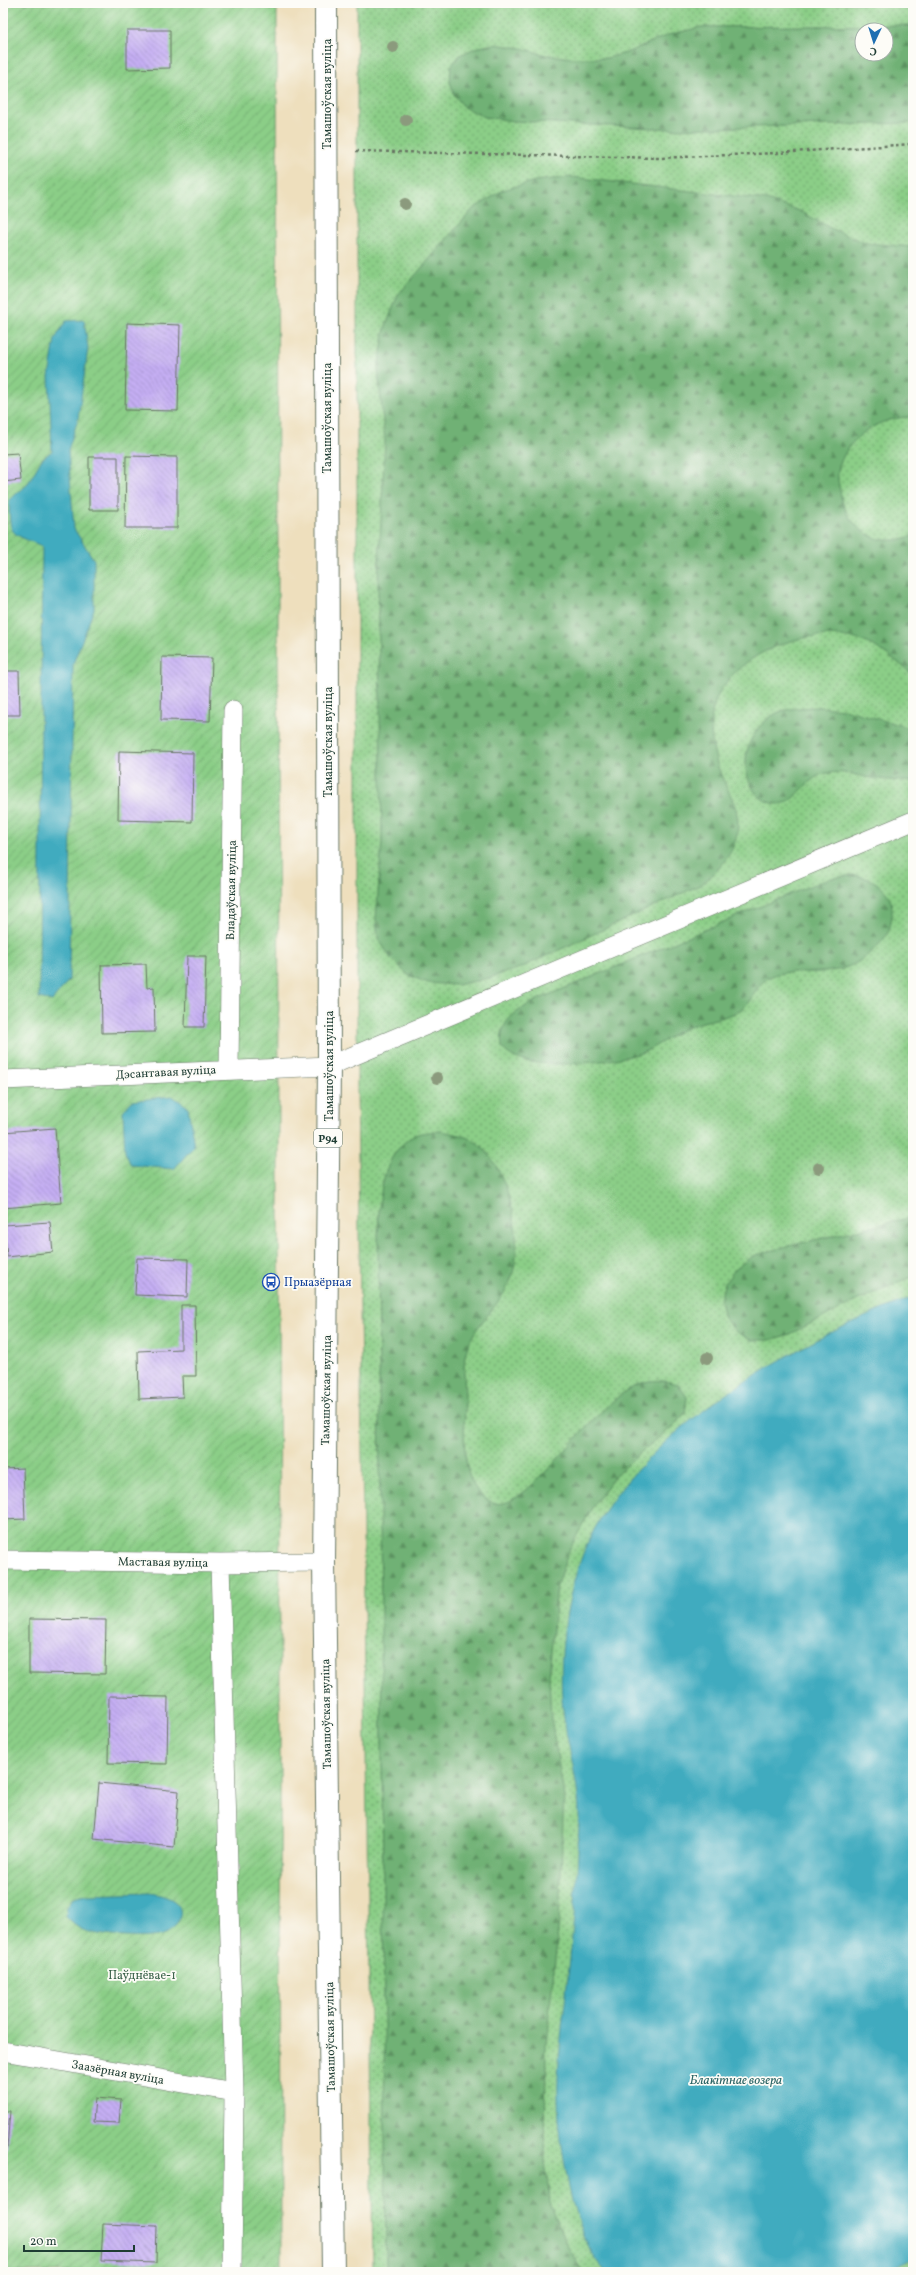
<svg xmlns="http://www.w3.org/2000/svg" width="916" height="2275" font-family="Vollkorn,serif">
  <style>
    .grass { fill: url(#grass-dots); stroke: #55865e; fill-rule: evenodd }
    .forest { fill: url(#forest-firs); stroke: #487754; fill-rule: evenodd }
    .garden { fill: url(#garden-furrows); stroke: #55865e }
    .water { fill: #3fabbf; stroke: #2f747a }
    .building { fill: url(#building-back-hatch) }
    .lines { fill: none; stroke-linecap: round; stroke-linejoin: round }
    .service-casing { stroke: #677664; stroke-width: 20 }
    .primary-casing { stroke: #677664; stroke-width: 24 }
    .path { stroke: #677664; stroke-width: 2.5; stroke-dasharray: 3 3; stroke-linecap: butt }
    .service { stroke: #fff; stroke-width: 19 }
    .primary { stroke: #fff; stroke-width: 22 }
    .tree { fill: #8b9a7d }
    .labels { text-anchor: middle; stroke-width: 3.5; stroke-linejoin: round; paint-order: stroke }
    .shield { fill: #fdfcf7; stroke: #62766e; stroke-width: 1 }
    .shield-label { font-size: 11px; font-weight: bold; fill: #1f3d34 }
    .street-label { font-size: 12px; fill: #1f3d34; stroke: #fdfcf7 }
    .transit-label { font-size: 12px; fill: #164399; stroke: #fdfcf7; text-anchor: start }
    .park-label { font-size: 12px; fill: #3a6149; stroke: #fdfcf7 }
    .water-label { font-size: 13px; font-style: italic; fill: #2a6465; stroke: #fdfcf7 }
  </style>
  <defs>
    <pattern id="grass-dots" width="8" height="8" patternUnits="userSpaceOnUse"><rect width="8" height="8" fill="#8bce87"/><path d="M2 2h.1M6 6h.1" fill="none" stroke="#71a86f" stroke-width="1.8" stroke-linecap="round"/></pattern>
    <pattern id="forest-firs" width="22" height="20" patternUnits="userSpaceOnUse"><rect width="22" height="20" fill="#70b174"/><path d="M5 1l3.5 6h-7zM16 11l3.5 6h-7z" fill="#5b9160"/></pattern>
    <pattern id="garden-furrows" width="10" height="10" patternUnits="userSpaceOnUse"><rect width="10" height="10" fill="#8bce87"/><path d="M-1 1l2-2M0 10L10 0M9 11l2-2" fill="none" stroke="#71a86f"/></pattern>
    <pattern id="building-back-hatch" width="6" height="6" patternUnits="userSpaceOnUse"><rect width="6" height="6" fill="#c5aef3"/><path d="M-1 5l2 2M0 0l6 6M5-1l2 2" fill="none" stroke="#9f8fc6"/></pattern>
  </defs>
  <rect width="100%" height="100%" fill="#fdfcf7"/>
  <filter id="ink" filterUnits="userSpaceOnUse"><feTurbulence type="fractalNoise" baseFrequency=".025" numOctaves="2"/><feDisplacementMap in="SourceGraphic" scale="8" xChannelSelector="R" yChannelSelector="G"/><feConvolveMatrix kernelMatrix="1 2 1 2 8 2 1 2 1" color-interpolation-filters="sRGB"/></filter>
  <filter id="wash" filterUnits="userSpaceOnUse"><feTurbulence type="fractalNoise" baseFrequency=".012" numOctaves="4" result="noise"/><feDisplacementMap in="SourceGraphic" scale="16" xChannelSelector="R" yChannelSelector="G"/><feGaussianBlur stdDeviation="0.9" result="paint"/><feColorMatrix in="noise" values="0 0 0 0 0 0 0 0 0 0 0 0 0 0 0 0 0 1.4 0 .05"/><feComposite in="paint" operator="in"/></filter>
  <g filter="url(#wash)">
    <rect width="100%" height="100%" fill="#eedfbd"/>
    <path class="grass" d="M357,3H913V2272H373L357,1086ZM862,30H886V54H862Z"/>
    <path class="forest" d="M913,25V123L672,129L513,121L485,117L465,108L455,96L450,82L451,66L460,55L475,48L494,44L521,48L546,55L573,58H607L626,53L668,35L701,27ZM862,30H886V54H862Z
      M572,177L766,200L800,211L830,228L865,243L913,247V417C880,416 844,438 838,472C837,478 839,485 840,491C843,518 866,543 895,540C901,540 907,537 913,536V675C893,658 874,642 848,637C796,627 711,663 711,725C711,738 714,754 718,767C724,786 738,802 738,824C737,851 722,867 702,884L520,968L489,978L457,985L428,983L408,975L390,957L378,938L376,919L382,841L378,581L385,441L378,370L385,328L398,295L473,209L503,190L535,181Z
      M819,707L844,709L913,729V781C899,781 885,780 871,778C854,775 837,769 820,775C803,782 793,809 772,803C763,801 756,795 752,787C738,761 749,729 775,714C787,707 805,708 819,707Z
      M853,875C869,878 878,881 888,895C894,905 892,917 890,927C888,936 879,945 872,951C852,971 829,973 802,972C793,972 781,972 772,976C755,983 754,1000 742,1009C727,1019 708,1019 691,1026C675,1032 661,1044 646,1051C621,1062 535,1071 512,1056C508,1054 505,1051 502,1048C498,1019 516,1012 539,999L812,885L832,878Z
      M439,1131C453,1133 471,1136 482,1147C510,1175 525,1242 511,1279C500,1308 471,1325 465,1356C463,1370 465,1386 465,1400C465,1430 457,1490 494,1503C530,1514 597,1393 645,1382C657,1379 666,1381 678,1384L687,1397L685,1413L672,1427L641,1452L615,1476L593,1506L570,1548L557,1584L549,1676L551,1719L564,1795L559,1922L546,2044L545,2161L550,2203L564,2239L582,2272H386L378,1240C379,1205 378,1155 415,1135C421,1132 432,1132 439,1131Z
      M913,1217V1276L858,1300L790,1334L770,1340H751L736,1332L724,1318L720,1300L725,1283L736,1268L753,1256L780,1248Z"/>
    <path class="garden" d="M3,3H277L281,2272H3Z"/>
    <path class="water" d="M84,320L88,348L78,419L68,450L74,529L94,560V609L73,664L69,980L52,1001L39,998L42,546C9,532 10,537 9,500L27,485L42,459L52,451L49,377L55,339L66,321Z
      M172,1096L188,1107L194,1146L174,1169L131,1165L125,1152L123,1111L132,1101Z
      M913,1297V2259L885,2272H606C600,2265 593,2257 589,2249C568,2206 556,2125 558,2078C560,2031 568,1985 572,1938C576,1900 578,1861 579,1822C580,1786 569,1753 564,1718C556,1660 566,1582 594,1530C650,1424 804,1338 913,1297Z
      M149,1893C164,1895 188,1901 178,1921C175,1926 171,1932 165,1934C151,1941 98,1936 83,1930C76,1927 71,1922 66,1917L67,1907L73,1898L86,1895Z"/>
    <g id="blocks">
      <path class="building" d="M127,30H170V68L127,69Z
        M127,323L180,325L178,411L125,410Z
        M18,453L21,480L3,482V454Z
        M126,456L177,457V528H125Z
        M89,457H118V510H89Z
        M162,657L212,658L210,721L161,720Z
        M3,671H19L20,715H3Z
        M119,751L193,753L192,822L118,820Z
        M187,956H206L204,1027H185Z
        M146,964L147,988L154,987L155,1032L102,1033L101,965Z
        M55,1128L61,1203L3,1208V1132Z
        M50,1222L53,1252L7,1257L4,1225Z
        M137,1258L188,1259L187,1297L135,1295Z
        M181,1305H195L196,1376H182L183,1397L139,1399L138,1351L181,1349Z
        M23,1468L25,1519L3,1520V1469Z
        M29,1619L106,1620L105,1674L29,1673Z
        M109,1696L168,1697L167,1764L108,1763Z
        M99,1783L179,1791L174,1847L94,1839Z
        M95,2098L121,2100L119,2123L93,2122Z
        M3,2111H10L7,2148H3Z
        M103,2224L157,2226L156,2263L101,2261Z"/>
    </g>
  </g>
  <g filter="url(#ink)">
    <use href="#blocks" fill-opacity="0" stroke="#677664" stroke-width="1"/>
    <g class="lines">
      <g class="service-casing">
        <path id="service" d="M229,1070L233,710
          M3,1080L329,1066L913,821
          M3,1560L220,1563L324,1562
          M220,1563L234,2092L232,2272
          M3,2051L234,2092"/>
      </g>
      <g class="primary-casing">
        <path id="primary" d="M326,3L329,1066L324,1562L333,2272"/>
      </g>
      <path class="path" d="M356,151L659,158L777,153L913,144"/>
      <use href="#service" class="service"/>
      <use href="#primary" class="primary"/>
    </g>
    <g class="tree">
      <circle cx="393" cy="47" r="6"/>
      <circle cx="406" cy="120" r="6"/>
      <circle cx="405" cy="204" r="6"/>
      <circle cx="437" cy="1078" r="6"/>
      <circle cx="819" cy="1168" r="6"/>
      <circle cx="707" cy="1358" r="6"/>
    </g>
  </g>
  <defs>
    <g id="bus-ring" transform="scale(0.9)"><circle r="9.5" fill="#fdfcf7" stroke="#1a4fb4" stroke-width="1.5"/><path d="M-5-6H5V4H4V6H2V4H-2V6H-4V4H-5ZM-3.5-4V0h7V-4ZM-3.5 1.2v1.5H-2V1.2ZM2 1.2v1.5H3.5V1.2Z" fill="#1a4fb4"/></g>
  </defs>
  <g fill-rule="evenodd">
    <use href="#bus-ring" x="271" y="1282"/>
  </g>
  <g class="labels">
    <rect class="shield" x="314" y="1129" width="28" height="18" rx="3"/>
    <g class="shield-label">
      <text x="328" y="1142">Р94</text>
    </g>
    <g class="street-label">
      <text transform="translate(327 94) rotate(-90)" y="4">Тамашоўская вуліца</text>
      <text transform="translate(327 418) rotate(-90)" y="4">Тамашоўская вуліца</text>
      <text transform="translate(328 742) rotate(-90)" y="4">Тамашоўская вуліца</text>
      <text transform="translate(231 890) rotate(-89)" y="4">Владаўская вуліца</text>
      <text transform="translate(329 1066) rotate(-90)" y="4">Тамашоўская вуліца</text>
      <text transform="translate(166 1072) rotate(-3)" y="4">Дэсантавая вуліца</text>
      <text transform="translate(326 1390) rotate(-89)" y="4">Тамашоўская вуліца</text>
      <text transform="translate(163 1562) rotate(1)" y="4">Маставая вуліца</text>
      <text transform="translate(326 1714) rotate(-91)" y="4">Тамашоўская вуліца</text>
      <text transform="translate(330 2037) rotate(-91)" y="4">Тамашоўская вуліца</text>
      <text transform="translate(118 2072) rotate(10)" y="4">Заазёрная вуліца</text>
    </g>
    <g class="transit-label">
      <text x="284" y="1286">Прыазёрная</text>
    </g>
    <g class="park-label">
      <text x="142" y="1979">Паўднёвае-1</text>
    </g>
    <g class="water-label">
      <text x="736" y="2084">Блакітнае возера</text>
    </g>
  </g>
  <rect width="916" height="2275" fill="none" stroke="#fdfcf7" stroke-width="16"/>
  <g transform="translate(874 42) rotate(184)"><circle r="19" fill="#fdfcf7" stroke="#a4b0a9"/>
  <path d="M0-3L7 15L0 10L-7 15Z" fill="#1f6fb2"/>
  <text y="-6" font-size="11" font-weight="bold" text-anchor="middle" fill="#1f3d34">С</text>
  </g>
  <path d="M24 2245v6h110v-6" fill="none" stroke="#1f3d34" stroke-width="2"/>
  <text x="30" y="2245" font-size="12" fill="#1f3d34" stroke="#fdfcf7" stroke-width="3" paint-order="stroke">20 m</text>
</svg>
